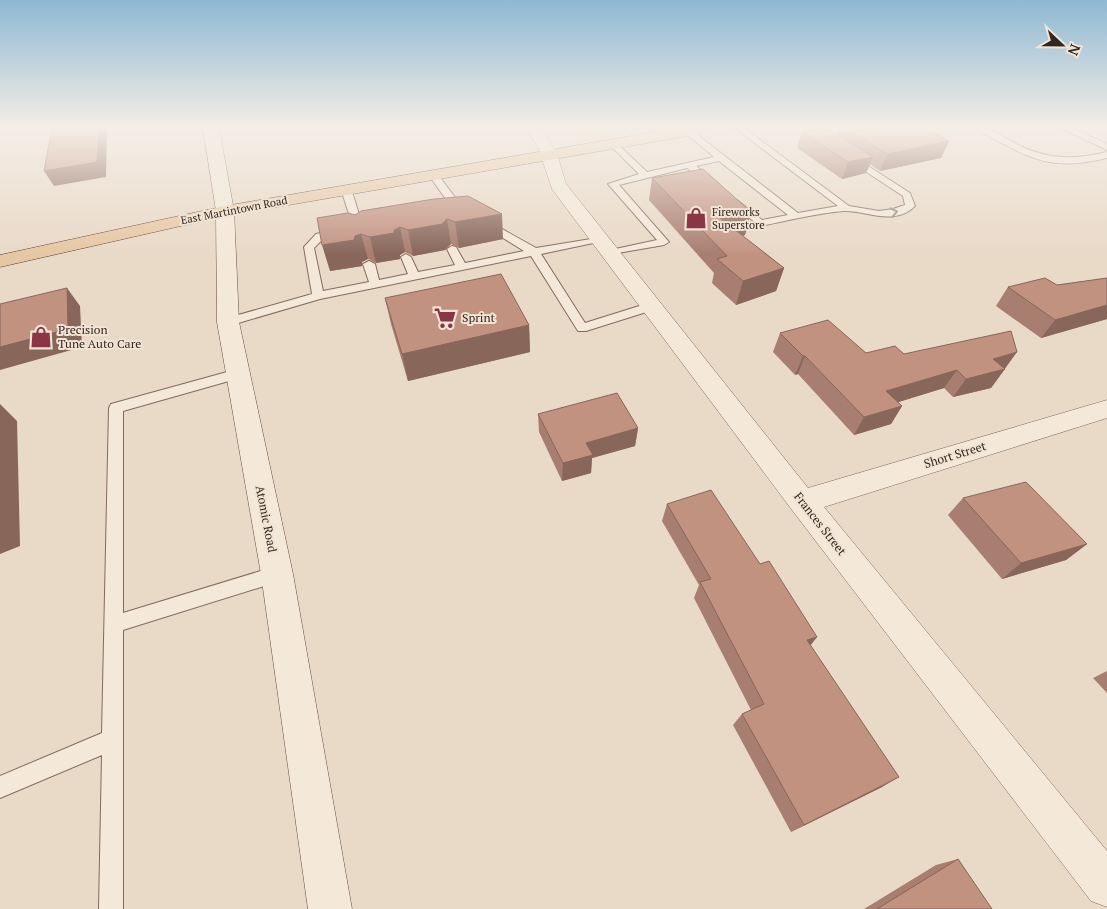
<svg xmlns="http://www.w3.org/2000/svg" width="1107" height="909" font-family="'PT Serif',serif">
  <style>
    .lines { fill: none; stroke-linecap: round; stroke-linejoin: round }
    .lane-casing { stroke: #826b5e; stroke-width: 2 }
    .street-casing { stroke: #826b5e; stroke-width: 1 }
    .secondary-casing { stroke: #644d42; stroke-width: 1 }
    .primary-casing { stroke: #503b32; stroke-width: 1 }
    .lane { fill: #f4e8d9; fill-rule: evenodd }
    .street { fill: #f4e8d9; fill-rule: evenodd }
    .secondary { fill: #f4e8d9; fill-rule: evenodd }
    .primary { fill: #e7c7a3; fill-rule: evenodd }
    .wall { fill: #a77e6f }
    .shaded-wall { fill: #88665a }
    .building { fill: #c29281; stroke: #88665a }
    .oneway { stroke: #94887c }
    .labels { text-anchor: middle; stroke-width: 4; stroke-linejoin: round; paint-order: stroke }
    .far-street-label { font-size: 11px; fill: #342720; stroke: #f1e4d5 }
    .far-poi-label { font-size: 11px; fill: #342720; stroke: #f1e4d5; text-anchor: start }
    .poi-label { font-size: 12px; fill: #342720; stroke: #f1e4d5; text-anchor: start }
    .street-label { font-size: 12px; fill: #342720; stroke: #f1e4d5 }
  </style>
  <rect width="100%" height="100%" fill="#e9d9c7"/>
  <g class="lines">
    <g class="lane-casing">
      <path id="lane" d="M735,128H744L849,206L879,211L893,209L905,205L903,196L848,160L847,158L851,155L910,193L915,206C894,227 866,210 844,211C816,213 787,221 760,226L731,204V200H737L762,220L788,215L719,161L696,166L713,180V184L710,185L687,168L619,185L669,242L664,245L606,255V251L657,240L608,184L639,174L610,145V141L613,140L647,172L714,157L683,131L690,129L798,213L838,206Z
        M977,128C992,128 1003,137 1016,144C1048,160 1073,160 1107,152V158C1065,168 1041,165 1004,144C995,139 984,135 977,128Z
        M1061,128H1072L1107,144V150Z
        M430,172H436L463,208L467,210V214L455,212L428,174Z
        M343,187L351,189L365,233L364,235L360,236L355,233L341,189Z
        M486,220L536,248L603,237V241L541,254L585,323L652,302L658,306L656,309L586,331H578L531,256L320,299L228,326L222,322L224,319L312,294L304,247L316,234L339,228L343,229V233L324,238L314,248L323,291L369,282L363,264L369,261L375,264L379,280L408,274L401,257L406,254L411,257L418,272L455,265L447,249L452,246L456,247L465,263L524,251L482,225L481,223Z
        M238,369L245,374L243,377L123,411V613L277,566L283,568L286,574L283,580L277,582L123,630V909H99L102,755L0,798V776L102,733L109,408L111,404Z"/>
    </g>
    <g class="street-casing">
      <path id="street" d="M525,128H540L543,131L557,154L566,184L808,488L1107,400V418L824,507L1107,851V907L1091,901L792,510L552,189L538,147Z"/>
    </g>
    <g class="secondary-casing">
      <path id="secondary" d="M203,128H219L234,211L239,322L293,574L352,909H308L261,574L217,322L216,211Z"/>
    </g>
    <g class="primary-casing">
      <path id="primary" d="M678,128H712L705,133L225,216L0,267V255L225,206Z"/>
    </g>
    <use href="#lane" class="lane"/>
    <use href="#street" class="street"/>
    <use href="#secondary" class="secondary"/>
    <use href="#primary" class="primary"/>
  </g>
  <path class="wall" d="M839,128H925L949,141L941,158L880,171L870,164L866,173L842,179L797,148L802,132L837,134Z
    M652,178L751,212L745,235L743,236L784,268L776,291L736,305L712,283L714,273L649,200Z
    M434,199L503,239L459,248L451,244L445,250L413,256L405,252L400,255V259L376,263L368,259L362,262V266L330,271L355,215Z
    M1107,278V319L1041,338L996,306L1008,287L1057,285Z
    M385,298L529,325L530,352L408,381L391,324Z
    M780,333L866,353L904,354L1005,369L991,388L953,397L944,388L898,402L902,406L891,424L854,435L798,374L795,375L773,352Z
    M538,414L638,428L635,446L592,458L591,473L562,481L539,432Z
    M963,498L1087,544L1066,560L1002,579L948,515Z
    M667,504L760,564L817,637L810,645L882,787L791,832L733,725L742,714L751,710L694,598L699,585L662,521Z
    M1107,671V693L1093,678Z
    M958,859L992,909H864L936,865Z"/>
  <path class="shaded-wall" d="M99,128H107L106,177L54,186L44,171Z
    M949,141L941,158L880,171L887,154Z
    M873,157L866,173L842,179L848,162Z
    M751,212L745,235L715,241L720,218Z
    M502,214L503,239L459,248L455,222Z
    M447,219L451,244L445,250L413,256L408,230Z
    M400,227L405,252L400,255V259L376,263L370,237L394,230Z
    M361,234L368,259L362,262V266L330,271L322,245L355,236Z
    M784,268L776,291L736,305L743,281Z
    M67,288L80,306L82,347L0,370V347Z
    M1107,305V319L1041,338L1055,320Z
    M529,325L530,352L408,381L402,354Z
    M1017,352L991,388L953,397L966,379L993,359Z
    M803,356H805L798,374L795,375Z
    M957,370L944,388L876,409L886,391Z
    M0,404L17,421L20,546L0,554Z
    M902,406L891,424L854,435L864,417Z
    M638,428L635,446L592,458L591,473L562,481L563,463L586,443Z
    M1087,544L1066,560L1002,579L1021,563Z
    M817,637L806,651L807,640Z
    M899,777L882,787L791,832L804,825Z"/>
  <path class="building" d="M52,128H99L97,162L44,171Z
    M821,128H828L873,157L848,162L802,132Z
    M846,128H925L949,141L887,154Z
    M703,169L751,212L720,218L784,268L743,281L717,259L727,256L652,178Z
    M468,196L502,214L455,222L447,219L442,224L408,230L400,227L394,230V233L370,237L361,234L355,236L354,240L322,245L317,218L348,213L355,215L361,211L434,199Z
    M501,274L529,325L402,354L385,298Z
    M1045,278L1057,285L1107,278V305L1055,320L1008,287Z
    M67,288L68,329L0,347V304Z
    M828,320L866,353L895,346L904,354L1011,331L1017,352L993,359L1005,369L966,379L957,370L886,391L902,406L864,417L805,356H803L780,333Z
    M617,393L638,428L586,443L593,455L563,463L538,414Z
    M1026,482L1087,544L1021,563L963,498Z
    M711,490L760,564L769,561L817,637L807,640L899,777L804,825L742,714L764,704L700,582L711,579L667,504Z
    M958,859L992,909H877Z"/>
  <defs><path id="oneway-chevron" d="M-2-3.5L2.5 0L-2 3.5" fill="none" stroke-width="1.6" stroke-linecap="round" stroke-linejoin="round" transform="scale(1.25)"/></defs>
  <use class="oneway" href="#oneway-chevron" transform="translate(894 212) rotate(-13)"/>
  <linearGradient id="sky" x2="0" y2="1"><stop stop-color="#8eb8d3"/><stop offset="0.5" stop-color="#f5eee6"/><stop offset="1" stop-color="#f5eee6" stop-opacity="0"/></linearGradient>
  <rect width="1107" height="255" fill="url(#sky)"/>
  <defs>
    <g id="shop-bare" transform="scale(1.725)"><path d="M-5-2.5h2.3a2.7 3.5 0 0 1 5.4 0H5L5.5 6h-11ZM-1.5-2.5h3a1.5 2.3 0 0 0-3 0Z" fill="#8a3644" stroke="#f1e4d5" stroke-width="2.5" paint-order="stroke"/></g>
    <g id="supermarket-bare" transform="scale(1.725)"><path d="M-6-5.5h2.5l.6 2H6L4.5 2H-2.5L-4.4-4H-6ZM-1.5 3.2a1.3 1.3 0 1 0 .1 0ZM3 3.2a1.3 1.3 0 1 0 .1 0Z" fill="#8a3644" stroke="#f1e4d5" stroke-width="2.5" paint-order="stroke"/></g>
  </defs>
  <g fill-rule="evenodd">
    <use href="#shop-bare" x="696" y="218"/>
    <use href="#supermarket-bare" x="445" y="318"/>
    <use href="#shop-bare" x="41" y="337"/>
  </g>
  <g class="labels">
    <g class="far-street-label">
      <text transform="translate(234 210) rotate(-11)" y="4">East Martintown Road</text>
    </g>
    <g class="far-poi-label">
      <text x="712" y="216">Fireworks<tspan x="712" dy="13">Superstore</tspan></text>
    </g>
    <g class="poi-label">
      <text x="462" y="322">Sprint</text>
      <text x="58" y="334">Precision<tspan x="58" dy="14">Tune Auto Care</tspan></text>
    </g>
    <g class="street-label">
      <text transform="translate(955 455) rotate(-17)" y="4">Short Street</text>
      <text transform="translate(266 519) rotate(79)" y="4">Atomic Road</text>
      <text transform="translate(820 524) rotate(52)" y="4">Frances Street</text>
    </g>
  </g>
  <g transform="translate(1062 45) rotate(112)" stroke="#f1e4d5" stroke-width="4" paint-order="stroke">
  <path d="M0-4L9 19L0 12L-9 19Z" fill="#342720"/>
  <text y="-8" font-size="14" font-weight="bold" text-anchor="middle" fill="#342720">N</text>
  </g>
</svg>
